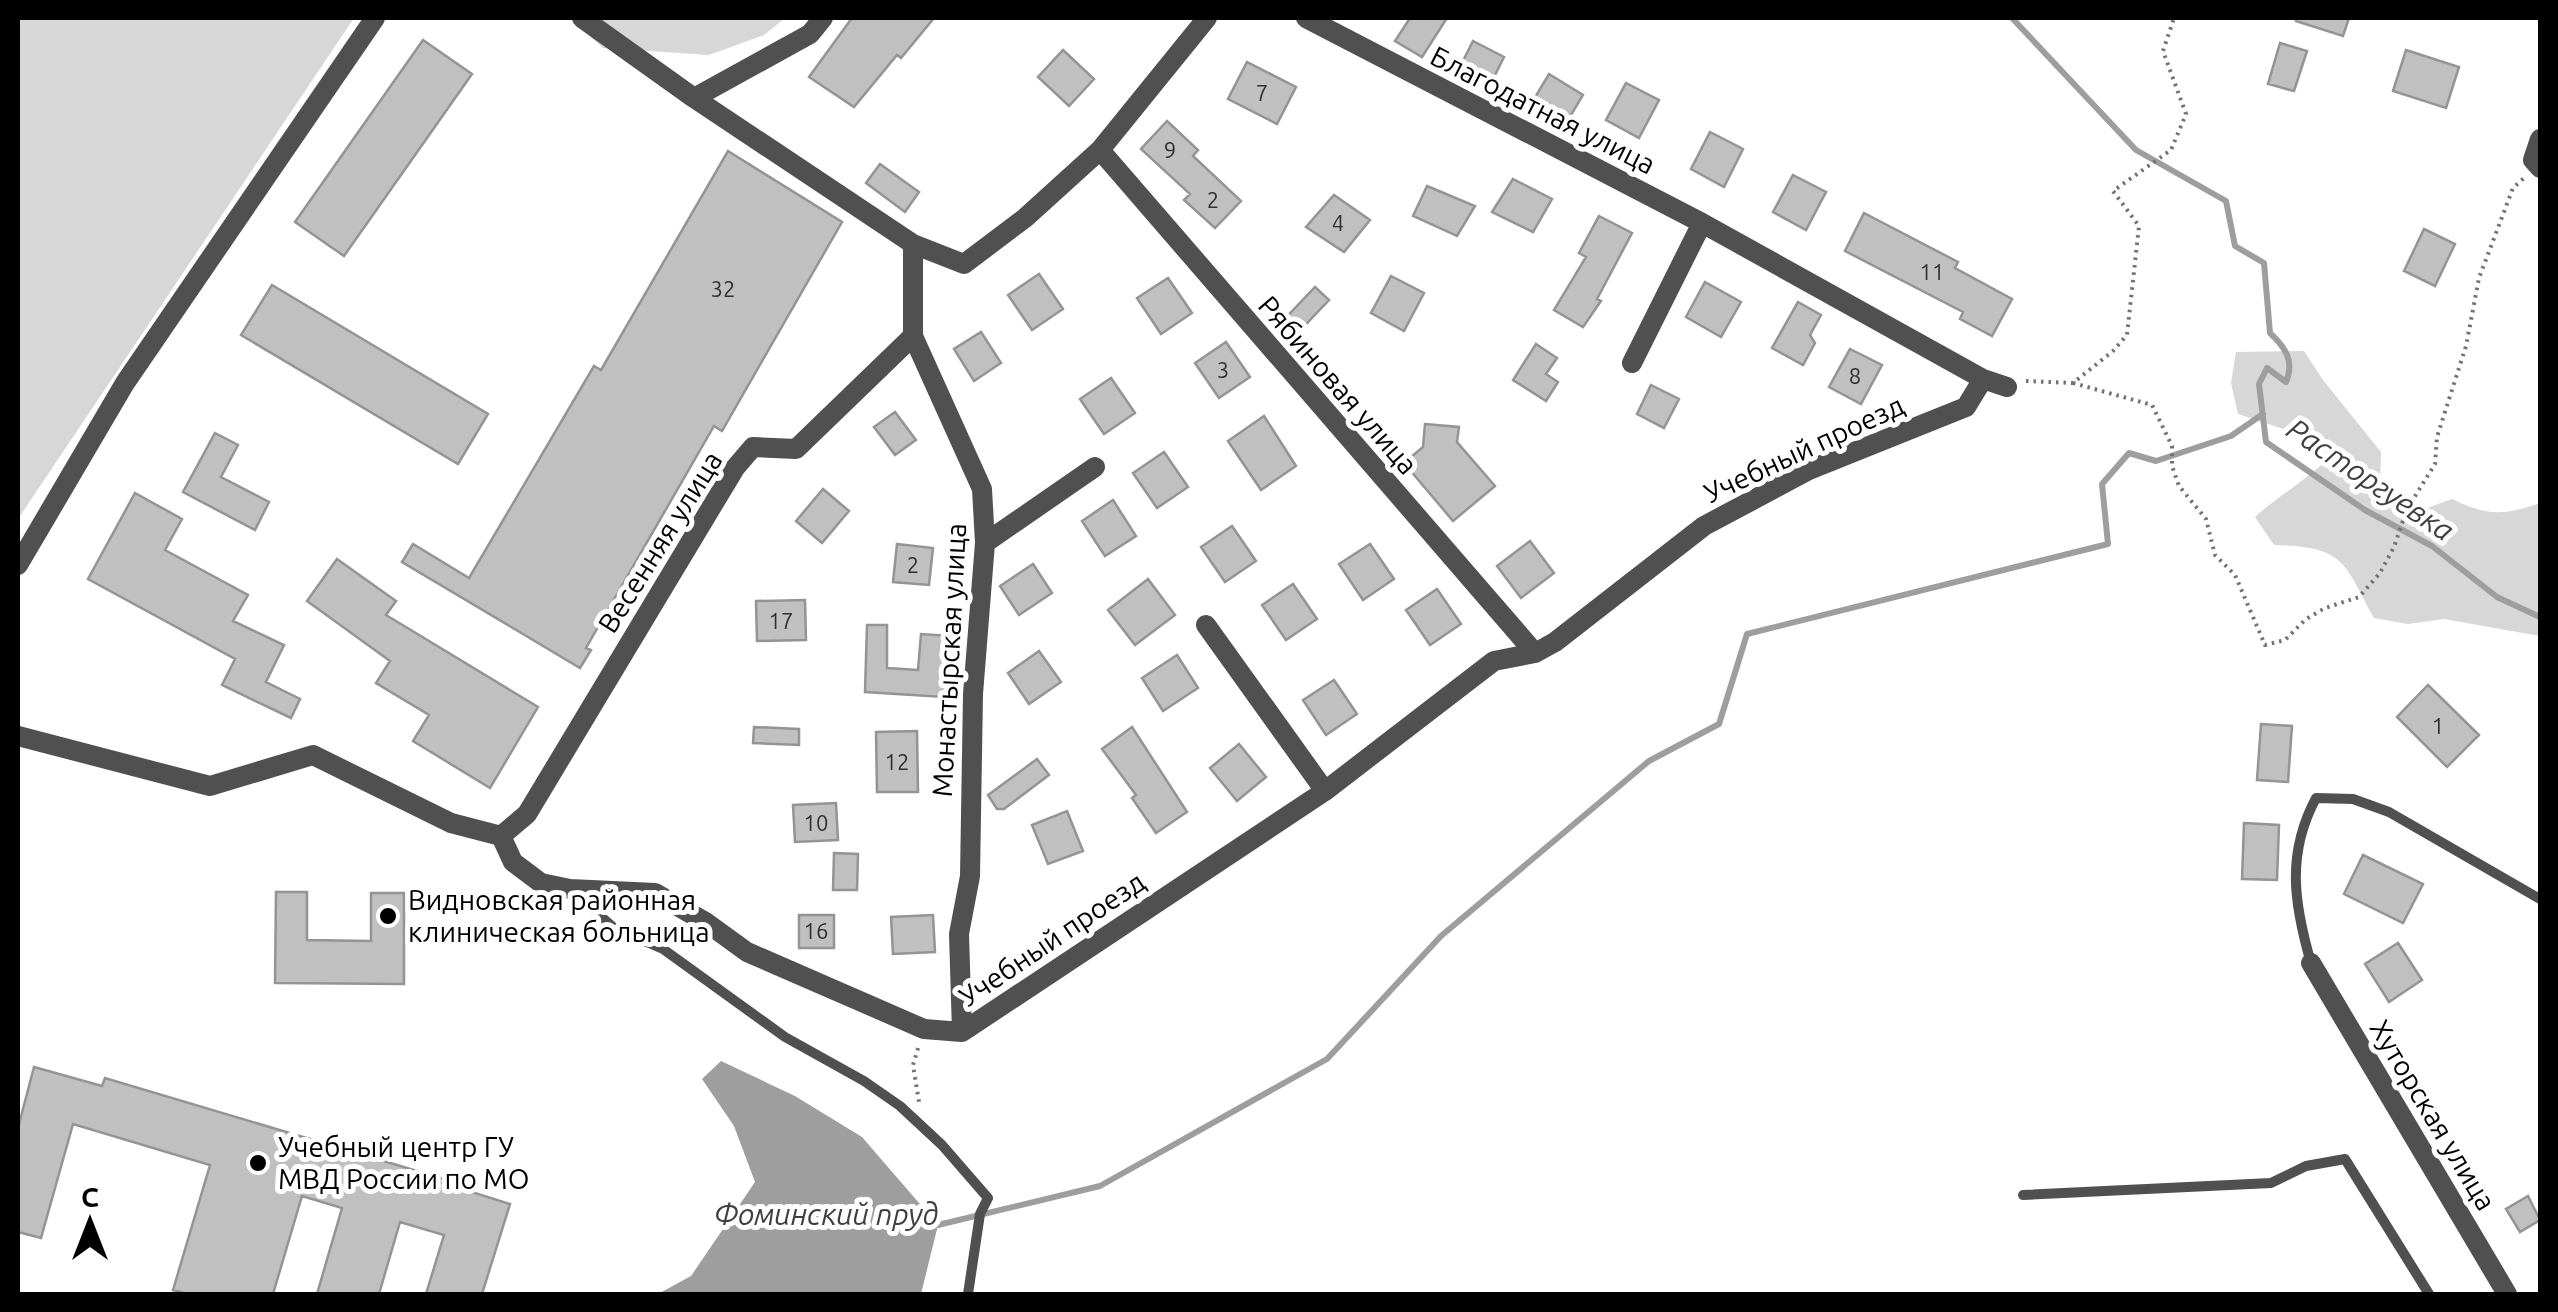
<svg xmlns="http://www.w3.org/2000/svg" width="2558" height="1312" font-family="Ubuntu,sans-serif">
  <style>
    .green { fill: #d7d7d7 }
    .water { fill: #9e9e9e }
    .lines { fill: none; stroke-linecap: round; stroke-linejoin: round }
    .stream { stroke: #9e9e9e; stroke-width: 6 }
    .building { fill: #c0c0c0; stroke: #949494; stroke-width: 2.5 }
    .path { stroke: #727272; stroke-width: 4; stroke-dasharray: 2.5 5; stroke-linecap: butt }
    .lane { stroke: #505050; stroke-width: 10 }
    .street { stroke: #505050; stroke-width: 20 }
    .poi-dot { fill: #000; stroke: #fff; stroke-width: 4 }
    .labels { text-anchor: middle; stroke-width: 10; stroke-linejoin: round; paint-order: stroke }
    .number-label { font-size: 22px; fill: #303030 }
    .street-label { font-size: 28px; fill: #000; stroke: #fff }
    .poi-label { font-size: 28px; fill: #000; stroke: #fff; text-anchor: start }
    .water-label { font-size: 30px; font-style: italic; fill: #3f3f3f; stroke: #fff }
  </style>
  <rect width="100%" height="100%" fill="#fff"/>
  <path class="green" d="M18,18H354L18,519Z
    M569,18H785L764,35L709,55L603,48Z
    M2304,351L2323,380L2381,452L2380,485L2422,510L2452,499C2488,516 2503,516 2540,503V636L2444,619L2408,624L2374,618C2343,561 2345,547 2274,545L2255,517C2279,495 2308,480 2330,456L2302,435L2238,414L2231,383L2236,352Z"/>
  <path class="water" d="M721,1061L795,1096L862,1137L938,1225L921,1294H658L691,1276L755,1182L734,1126L702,1079Z"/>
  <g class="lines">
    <path class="stream" d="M2012,18L2136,150L2226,201L2235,246L2264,263L2270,333C2285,347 2295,361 2286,382L2267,368L2259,384L2266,442L2365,510L2432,546L2497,597L2540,617
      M938,1225L1100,1186L1327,1059L1441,936L1649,761L1719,724L1747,634L2108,544L2102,484L2129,453L2156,461L2231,436L2263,414"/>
  </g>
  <path class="building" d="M852,18H934L901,58L897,55L854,107L809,77Z
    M1410,18H1447L1422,57L1395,41Z
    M2296,18H2349L2343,36L2296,21Z
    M423,40L472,74L344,256L295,222Z
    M1473,41L1504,57L1488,89L1457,73Z
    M2280,43L2307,51L2294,91L2268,84Z
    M1063,50L1094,79L1069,106L1038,77Z
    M2406,50L2459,67L2446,108L2393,91Z
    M1247,62L1296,87L1277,124L1228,99Z
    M1549,74L1583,95L1565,125L1531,104Z
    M1626,83L1659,100L1639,138L1606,120Z
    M1167,121L1198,150L1193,156L1241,201L1215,228L1184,200L1190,194L1141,149Z
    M1710,132L1743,149L1724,187L1691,169Z
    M728,151L842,222L722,431L714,426L586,648L591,650L580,668L402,562L413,544L469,578L594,366L601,370Z
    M880,164L919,192L905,212L866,183Z
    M1793,175L1826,192L1806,230L1773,212Z
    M1513,179L1552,199L1533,232L1492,212Z
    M1427,186L1475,206L1457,236L1413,216Z
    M1334,195L1370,220L1344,252L1306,227Z
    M1864,213L1958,262L1955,268L2012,299L1992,336L1960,319L1963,312L1845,251Z
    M1599,216L1632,233L1597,299L1601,301L1583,327L1554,310L1586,257L1579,253Z
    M2424,229L2455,244L2435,286L2404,271Z
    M1039,274L1063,309L1032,330L1008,295Z
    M1391,276L1424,293L1404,331L1371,313Z
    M1168,278L1192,313L1161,334L1137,298Z
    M1705,282L1741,302L1721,337L1686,317Z
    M272,285L488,414L458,464L241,335Z
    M1315,287L1329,300L1292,339L1278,326Z
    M1798,302L1821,315L1810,335L1815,343L1803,365L1772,348Z
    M981,332L1001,363L974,381L954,349Z
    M1226,342L1250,377L1219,398L1195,363Z
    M1536,344L1557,358L1546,374L1558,382L1546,401L1513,380Z
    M1850,349L1882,365L1861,404L1829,387Z
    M1111,378L1135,413L1104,434L1080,399Z
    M1651,385L1679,399L1664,428L1637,414Z
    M895,412L916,440L895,455L874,427Z
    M1264,416L1296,466L1261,490L1228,441Z
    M1425,424L1459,427L1457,442L1495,486L1453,521L1404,463L1423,447Z
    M215,433L238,445L221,477L269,502L255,530L183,492Z
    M1164,452L1188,487L1157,508L1133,473Z
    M823,489L849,511L822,543L796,521Z
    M135,493L182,519L165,550L248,595L233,621L284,645L266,682L300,699L291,718L222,685L235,659L88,579Z
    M1113,500L1136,536L1105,556L1082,521Z
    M1232,526L1256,561L1225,582L1201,547Z
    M1530,541L1554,573L1521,598L1497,566Z
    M897,544L933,548L929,585L893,582Z
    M1370,544L1394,579L1363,600L1339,564Z
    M337,559L396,601L386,615L538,707L490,788L413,741L429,715L376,683L390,661L307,601Z
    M1033,564L1052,593L1019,615L1000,586Z
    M1148,579L1175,615L1135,645L1108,610Z
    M1293,584L1317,619L1286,640L1262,605Z
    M1437,589L1461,624L1430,645L1406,610Z
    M805,600L806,640L757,641L756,601Z
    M867,625H887V668L918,670L921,634L949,636L944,697L865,692Z
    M1039,651L1061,682L1029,704L1008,673Z
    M1177,655L1198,688L1163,711L1142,678Z
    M1334,680L1357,714L1326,735L1303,700Z
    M2428,685L2479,735L2447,767L2397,717Z
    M2261,724L2292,726L2288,782L2257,780Z
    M754,727L799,729V745L753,743Z
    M1132,727L1187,812L1156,833L1132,798L1136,795L1102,749Z
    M917,731L918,792H877L876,732Z
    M1239,744L1266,777L1237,801L1210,768Z
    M1037,759L1049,775L1004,809H997L988,795Z
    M836,803L838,840L795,842L793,805Z
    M1067,811L1083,851L1048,864L1032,825Z
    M2244,823L2279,825L2277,880L2242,879Z
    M834,853L858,854L857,890H833Z
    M2363,855L2423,884L2403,923L2344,894Z
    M276,892H307V940L371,941V893H404V984L275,983Z
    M799,915H834V948H799Z
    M933,915L935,952L893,954L891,917Z
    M2398,943L2422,980L2389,1002L2365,964Z
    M34,1067L102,1086L105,1078L441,1178L440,1182L510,1204L482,1294H426L444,1235L400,1222L379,1294H317L342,1208L302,1196L273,1294H188L173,1290L210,1165L73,1124L41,1238L18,1232V1128Z
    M2528,1196L2540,1220L2520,1232L2506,1209Z"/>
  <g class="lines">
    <path class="path" d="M2026,381L2073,383L2113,351L2127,335L2139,226L2113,191L2171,150L2186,114L2163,51L2174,18
      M2073,383L2152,405L2172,446V466L2179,486L2206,519L2215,555L2235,575L2265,645L2285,640L2306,619L2325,608L2359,597L2380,573L2394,547L2407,509L2435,464L2437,437L2466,346L2479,278L2513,188L2524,178
      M918,1048L913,1065L919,1102"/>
    <path class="lane" d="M573,892L614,928L663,949L785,1037L864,1081L900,1106L942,1145L988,1198L980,1214L968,1294
      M2311,963C2294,904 2286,854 2316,798L2353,799L2389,812L2540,899
      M2023,1195L2271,1183L2306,1166L2345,1159L2429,1294"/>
    <path class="street" d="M582,18L694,98L913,244L964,264L1025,218L1100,150L1207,18
      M1306,18L1702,223L1983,379L2007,387
      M694,98L810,34L823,18
      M2540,139L2533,160L2540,168
      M1100,150L1535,653
      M913,244V336L982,489L985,543L973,694L970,876L959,934L962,1032
      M1632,363L1702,223
      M985,543L1095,467
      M18,565L125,383L375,18
      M1206,625L1325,791
      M18,736L210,786L313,755L451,823L501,836L513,862L541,883L570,889L655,893L707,923L747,952L924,1029L962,1032L1325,791L1494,661L1535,653L1555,642L1704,526L1809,470L1966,407L1983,379
      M501,836L527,814L735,468L753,447L796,449L913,336
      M2311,963L2507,1294"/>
  </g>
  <g class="poi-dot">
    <circle cx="388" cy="916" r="10"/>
    <circle cx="258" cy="1163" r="10"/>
  </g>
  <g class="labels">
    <g class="number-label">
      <text x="1262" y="101">7</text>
      <text x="1170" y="158">9</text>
      <text x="1213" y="208">2</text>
      <text x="1338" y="231">4</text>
      <text x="1932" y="280">11</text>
      <text x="723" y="297">32</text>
      <text x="1223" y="378">3</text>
      <text x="1855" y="384">8</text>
      <text x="913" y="573">2</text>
      <text x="781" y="629">17</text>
      <text x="2438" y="734">1</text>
      <text x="897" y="770">12</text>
      <text x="816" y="831">10</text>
      <text x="816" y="939">16</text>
    </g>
    <g class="street-label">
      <text transform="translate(1543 110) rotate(27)" y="10">Благодатная улица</text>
      <text transform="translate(1338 385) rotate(49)" y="10">Рябиновая улица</text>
      <text transform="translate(1804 449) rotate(-25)" y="10">Учебный проезд</text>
      <text transform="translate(660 542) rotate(-58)" y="10">Весенняя улица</text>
      <text transform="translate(949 660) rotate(-87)" y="10">Монастырская улица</text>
      <text transform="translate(1052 939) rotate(-34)" y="10">Учебный проезд</text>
      <text transform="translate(2433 1115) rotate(59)" y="10">Хуторская улица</text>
    </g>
    <g class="poi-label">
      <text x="408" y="910">Видновская районная<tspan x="408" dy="32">клиническая больница</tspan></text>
      <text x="278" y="1157">Учебный центр ГУ<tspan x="278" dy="32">МВД России по МО</tspan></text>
    </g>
    <g class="water-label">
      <text transform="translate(2370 480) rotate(34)" y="10">Расторгуевка</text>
      <text x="826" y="1225">Фоминский пруд</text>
    </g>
  </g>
  <rect width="2558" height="1312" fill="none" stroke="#000000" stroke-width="40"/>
  <g transform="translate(90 1222)" stroke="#ffffff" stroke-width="8" paint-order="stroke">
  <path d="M0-8L18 38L0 25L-18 38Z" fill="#000000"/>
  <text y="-15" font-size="28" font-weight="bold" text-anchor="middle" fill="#000000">С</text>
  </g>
</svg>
